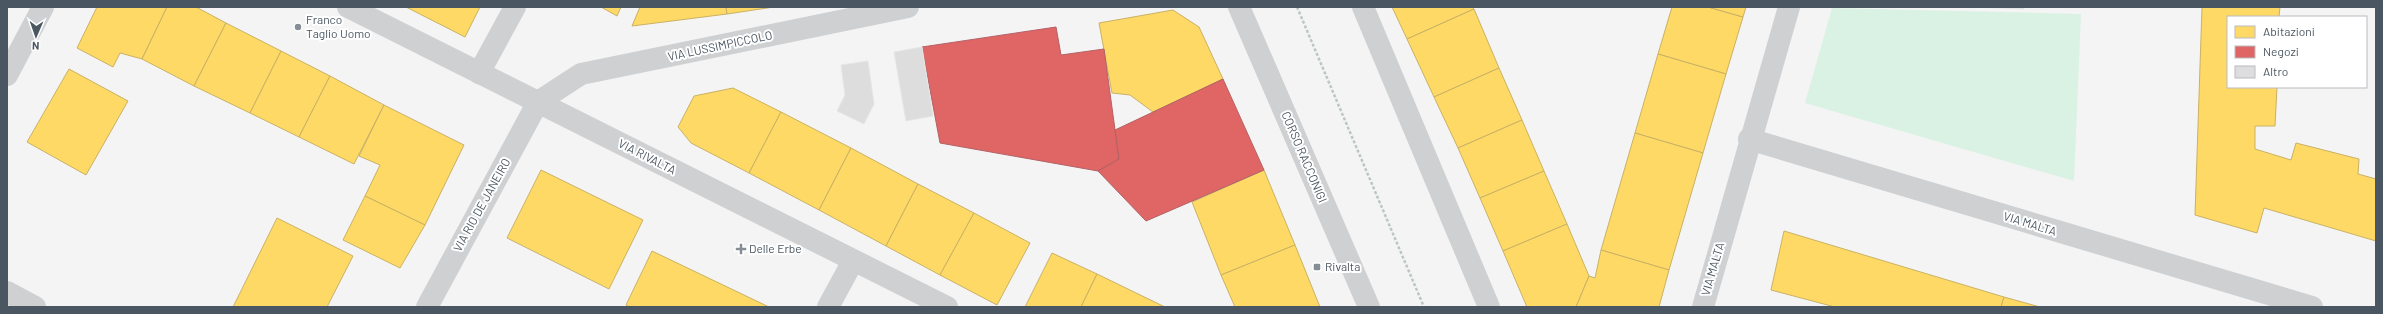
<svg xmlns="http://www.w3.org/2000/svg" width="2383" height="314" font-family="Barlow,sans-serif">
  <rect width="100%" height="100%" fill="#f4f4f4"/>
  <path fill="#d9f2e3" d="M 1832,8 L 2081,14 L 2074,181 L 1805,103 Z"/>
  <g fill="#ffd966" stroke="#c9b264">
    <path d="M 97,7 L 167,7 L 142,59 L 120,53 L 113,67 L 77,48 Z"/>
    <path d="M 167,7 L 196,7 L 226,23 L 194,86 L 142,59 Z"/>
    <path d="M 406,7 L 480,7 L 465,37 Z"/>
    <path d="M 601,7 L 621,7 L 617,16 Z"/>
    <path d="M 640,7 L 726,7 L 727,14 L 632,26 Z"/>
    <path d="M 726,7 L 774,7 L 727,14 Z"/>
    <path d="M 1392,7 L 1472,7 L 1474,9 L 1407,39 Z"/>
    <path d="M 1672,7 L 1708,7 L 1743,17 L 1726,74 L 1658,54 Z"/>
    <path d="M 1708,7 L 1746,7 L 1743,17 Z"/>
    <path d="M 2202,7 L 2280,7 L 2279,17 L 2228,17 L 2228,87 L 2277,87 L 2275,126 L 2255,126 L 2255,149 L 2291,160 L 2296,143 L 2359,159 L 2358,174 L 2376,179 L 2376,241 L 2264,208 L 2257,233 L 2195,215 Z"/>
    <path d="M 1474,9 L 1499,68 L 1434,97 L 1407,39 Z"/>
    <path d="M 1173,10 L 1199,27 L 1223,79 L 1153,112 L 1130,95 L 1112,93 L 1099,23 Z"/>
    <path d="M 226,23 L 281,51 L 250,113 L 194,86 Z"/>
    <path d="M 281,51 L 330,76 L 299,137 L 250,113 Z"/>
    <path d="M 1658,54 L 1726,74 L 1703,153 L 1635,133 Z"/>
    <path d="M 1499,68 L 1522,120 L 1458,148 L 1434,97 Z"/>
    <path d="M 69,69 L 128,101 L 86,175 L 27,142 Z"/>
    <path d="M 330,76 L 384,105 L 354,164 L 299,137 Z"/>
    <path d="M 733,88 L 781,112 L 749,173 L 691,143 L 678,127 L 694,96 Z"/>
    <path d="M 384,105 L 464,145 L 425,225 L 365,196 L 380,165 L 359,156 Z"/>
    <path d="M 781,112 L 851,148 L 819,210 L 749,173 Z"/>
    <path d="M 1522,120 L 1544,171 L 1480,198 L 1458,148 Z"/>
    <path d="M 1635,133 L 1703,153 L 1669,270 L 1601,250 Z"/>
    <path d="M 851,148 L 918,184 L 886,246 L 819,210 Z"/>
    <path d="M 541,170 L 643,220 L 609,289 L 507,238 Z"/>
    <path d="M 1264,170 L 1295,245 L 1221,275 L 1192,202 Z"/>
    <path d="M 1544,171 L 1567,224 L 1503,251 L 1480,198 Z"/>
    <path d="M 918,184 L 974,213 L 940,275 L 886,246 Z"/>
    <path d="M 365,196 L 425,225 L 400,268 L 343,240 Z"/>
    <path d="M 974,213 L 1030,243 L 997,305 L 940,275 Z"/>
    <path d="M 277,218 L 353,256 L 327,307 L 233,307 Z"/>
    <path d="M 1567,224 L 1589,276 L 1576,307 L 1527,307 L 1503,251 Z"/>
    <path d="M 1784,231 L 2004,297 L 2001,307 L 1835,307 L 1771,290 Z"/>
    <path d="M 1295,245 L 1320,307 L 1235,307 L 1221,275 Z"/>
    <path d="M 1601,250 L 1669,270 L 1659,307 L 1576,307 L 1589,276 L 1595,278 Z"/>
    <path d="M 652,251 L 769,307 L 630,307 L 626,305 Z"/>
    <path d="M 1052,253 L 1097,274 L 1081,307 L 1025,307 Z"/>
    <path d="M 1097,274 L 1165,307 L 1081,307 Z"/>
    <path d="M 2004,297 L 2040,307 L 2001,307 Z"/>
  </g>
  <g fill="#e06666" stroke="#b36164">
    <path d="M 1056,27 L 1061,55 L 1104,49 L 1119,159 L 1098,171 L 940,143 L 922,47 Z"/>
    <path d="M 1223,79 L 1264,170 L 1146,221 L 1098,171 L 1119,159 L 1115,130 Z"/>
  </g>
  <g fill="#ddddde" stroke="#e5e6e7">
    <path d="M 1973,7 L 2024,7 L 2024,9 Z"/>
    <path d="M 922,47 L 933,116 L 906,121 L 894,52 Z"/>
    <path d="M 868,61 L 874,104 L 864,124 L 837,111 L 845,95 L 841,65 Z"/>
  </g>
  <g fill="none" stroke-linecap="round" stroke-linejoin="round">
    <path stroke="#bcc7c4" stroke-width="2.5" stroke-dasharray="3 2" stroke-linecap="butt" d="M 1297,7 L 1424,307"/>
    <g stroke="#ced0d2" stroke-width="22">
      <path d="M 348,7 L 947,307"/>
      <path d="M 479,73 L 515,7"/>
      <path d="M 7,75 L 43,7"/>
      <path d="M 1749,139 L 2312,307"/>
      <path d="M 7,292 L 35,307"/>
      <path d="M 427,307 L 538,102 L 581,74 L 908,7"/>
      <path d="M 828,307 L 853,261"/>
      <path d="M 1703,307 L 1789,7"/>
    </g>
    <g stroke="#ced0d2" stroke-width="22">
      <path d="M 1239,7 L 1369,307"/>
      <path d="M 1363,7 L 1489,307"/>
    </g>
  </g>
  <g fill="#868d94" stroke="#fff" stroke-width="1.5">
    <circle cx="298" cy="27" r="4"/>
    <path d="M739 243h4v4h4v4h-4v4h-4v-4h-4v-4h4z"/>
    <rect x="1313" y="263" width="8" height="8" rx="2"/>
  </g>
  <g text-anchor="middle" stroke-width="4" stroke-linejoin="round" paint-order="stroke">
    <g font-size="12" fill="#4a5661" stroke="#fff" text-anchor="start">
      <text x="306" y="24">Franco<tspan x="306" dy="14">Taglio Uomo</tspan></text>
      <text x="749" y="253">Delle Erbe</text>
      <text x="1325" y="271">Rivalta</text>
    </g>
    <g font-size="12" fill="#4a5661" stroke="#fff">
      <text transform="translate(720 46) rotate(-12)" y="4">VIA LUSSIMPICCOLO</text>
      <text transform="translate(647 157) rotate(27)" y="4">VIA RIVALTA</text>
      <text transform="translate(1304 157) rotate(67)" y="4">CORSO RACCONIGI</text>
      <text transform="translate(482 205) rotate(-61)" y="4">VIA RIO DE JANEIRO</text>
      <text transform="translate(2030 224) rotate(17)" y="4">VIA MALTA</text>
      <text transform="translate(1713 269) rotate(-74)" y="4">VIA MALTA</text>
    </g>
  </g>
  <rect width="2383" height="314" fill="none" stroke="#4a5661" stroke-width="16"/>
  <rect x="2227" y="16" width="140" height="72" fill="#ffffff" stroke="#b7bbc0"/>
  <rect x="2235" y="26" width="20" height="12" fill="#ffd966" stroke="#b7bbc0"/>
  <text x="2263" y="36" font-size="12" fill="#4a5661">Abitazioni</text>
  <rect x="2235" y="46" width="20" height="12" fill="#e06666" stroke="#b7bbc0"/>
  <text x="2263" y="56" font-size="12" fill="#4a5661">Negozi</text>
  <rect x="2235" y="66" width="20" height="12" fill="#ddddde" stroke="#b7bbc0"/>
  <text x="2263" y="76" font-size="12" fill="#4a5661">Altro</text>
  <g transform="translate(36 36) rotate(182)" stroke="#ffffff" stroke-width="3" paint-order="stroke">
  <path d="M0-3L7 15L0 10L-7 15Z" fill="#4a5661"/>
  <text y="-6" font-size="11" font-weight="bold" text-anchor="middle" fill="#4a5661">N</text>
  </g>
</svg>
